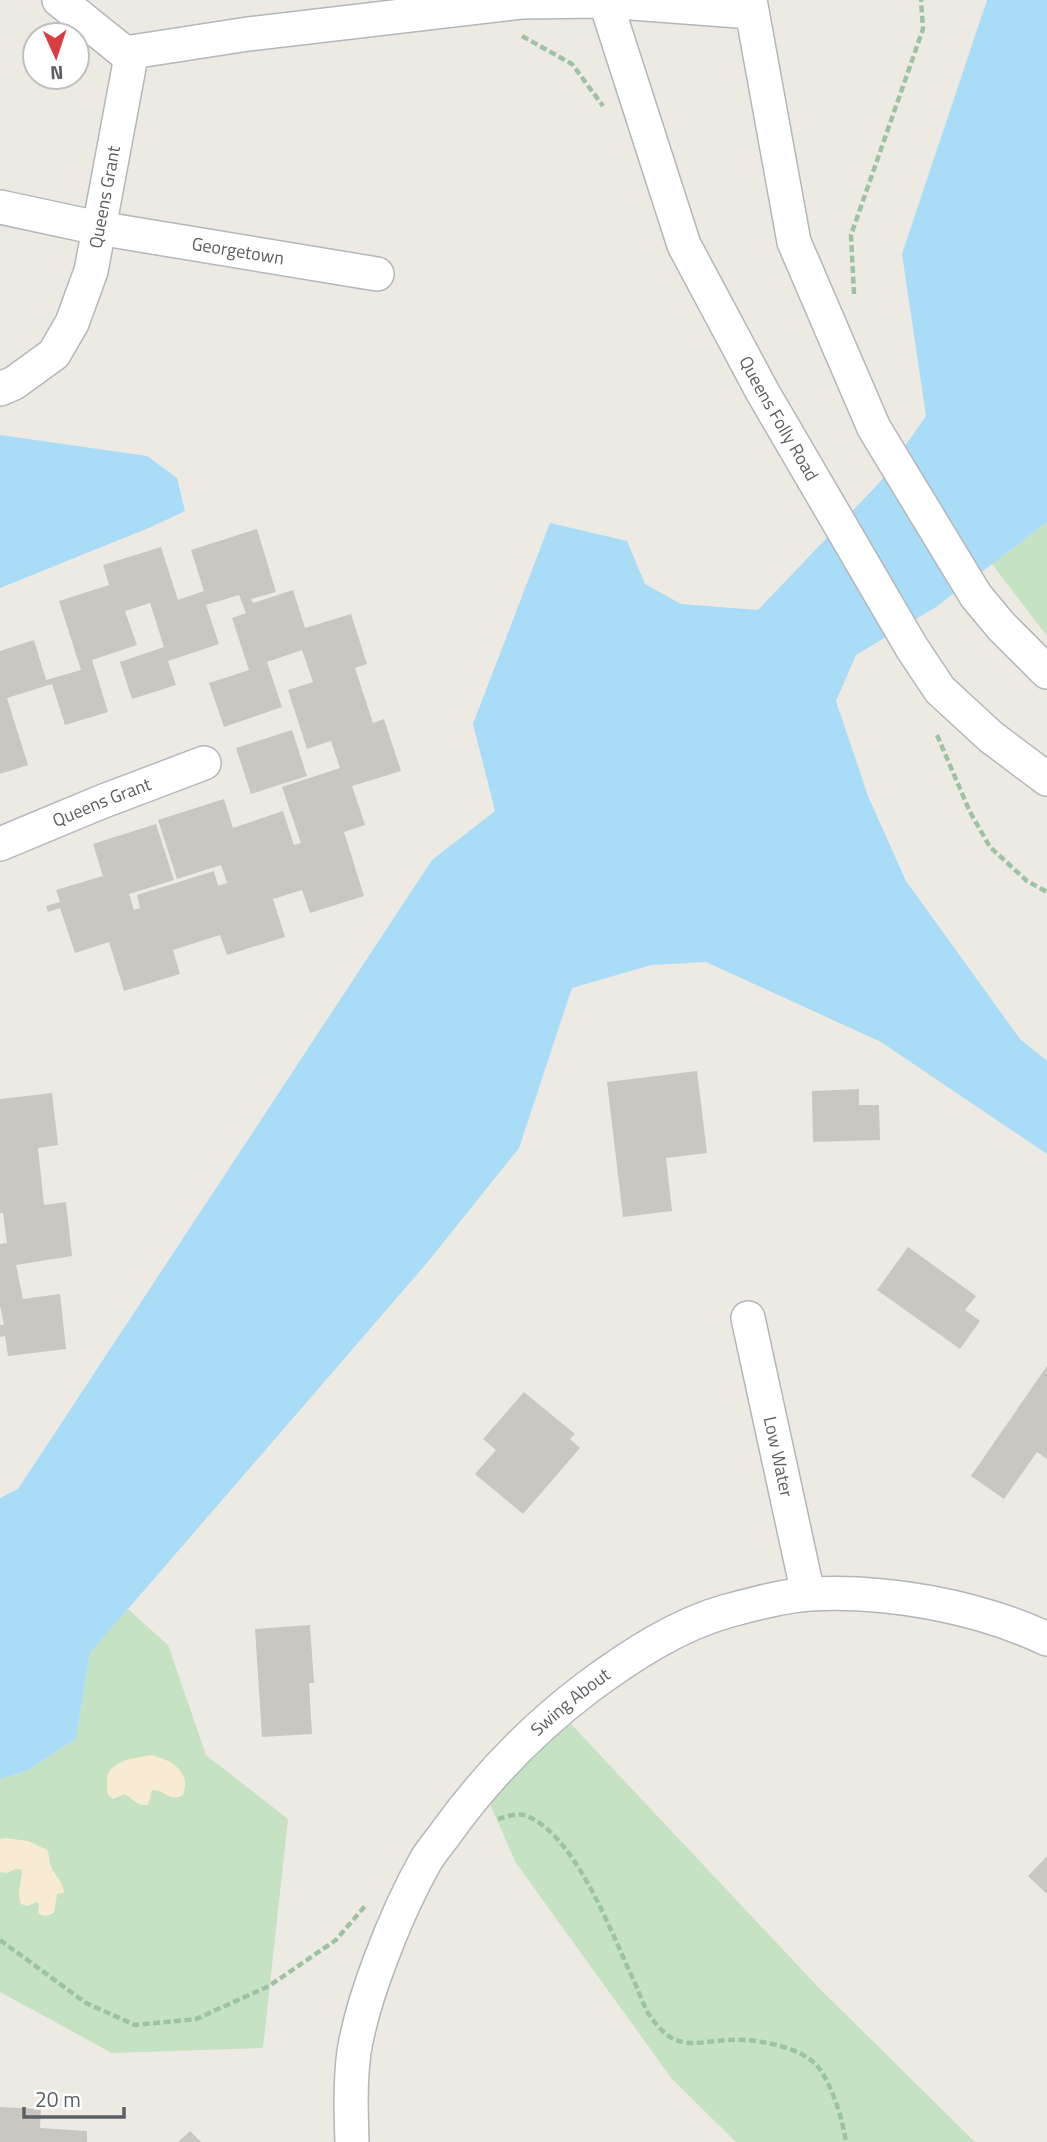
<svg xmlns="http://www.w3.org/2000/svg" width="1047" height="2142" font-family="'Titillium Web',sans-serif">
  <rect width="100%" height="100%" fill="#edeae3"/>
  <g fill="#c5e2c2">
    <path d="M 1047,522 L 1047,636 L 992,564 Z"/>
    <path d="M 128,1609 L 168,1645 L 206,1755 L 288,1819 L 263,2048 L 112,2053 L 0,1992 L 0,1779 L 26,1771 L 76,1739 L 90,1653 Z"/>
    <path d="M 569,1722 L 820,1989 L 975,2142 L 736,2142 L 672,2079 L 516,1863 L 489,1802 Z"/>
  </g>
  <g fill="#f7ebd4">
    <path d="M 150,1755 C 170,1759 192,1771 183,1795 C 169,1803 165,1789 152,1790 L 148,1805 C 137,1806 134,1800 125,1794 L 113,1799 L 108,1795 C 101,1761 123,1761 150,1755 Z"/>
    <path d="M 5,1838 L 28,1841 L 47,1850 C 50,1856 49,1861 51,1867 C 56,1877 63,1881 64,1893 L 57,1894 L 54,1913 C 48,1916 43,1917 38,1913 L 39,1905 L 37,1902 L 27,1906 L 21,1904 C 16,1892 22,1882 22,1870 L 16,1869 L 6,1873 L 0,1872 L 0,1839 Z"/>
  </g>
  <g fill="#a9dcf7">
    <path d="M 987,0 L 1047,0 L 1047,522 L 936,607 L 856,655 L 836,701 L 868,796 L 906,881 L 1020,1039 L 1047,1061 L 1047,1154 L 881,1042 L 706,962 L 651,965 L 572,988 L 519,1148 L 426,1264 L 90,1653 L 76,1739 L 26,1771 L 0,1779 L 0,1498 L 18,1489 L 432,860 L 495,811 L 473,724 L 550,523 L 627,541 L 645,584 L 681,604 L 758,610 L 880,482 L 926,416 L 902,254 Z"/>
    <path d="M 0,435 L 147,456 L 177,478 L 185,511 L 151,527 L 0,588 Z"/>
  </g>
  <g fill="#cac7c2">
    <path d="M 257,529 L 276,592 L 251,599 L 253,603 L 293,590 L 305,628 L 351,614 L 367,664 L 355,668 L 373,723 L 384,719 L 401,771 L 352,786 L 365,825 L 344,832 L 364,896 L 310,913 L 302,890 L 273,899 L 285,937 L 227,955 L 220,935 L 173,950 L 180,974 L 124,991 L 109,942 L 75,953 L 60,908 L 48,912 L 46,906 L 60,902 L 56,890 L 103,876 L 93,844 L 156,824 L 174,880 L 129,894 L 134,910 L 140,908 L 137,895 L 214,871 L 218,886 L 227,883 L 221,865 L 177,879 L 158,820 L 224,799 L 233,828 L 283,811 L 294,845 L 301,843 L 282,787 L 340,768 L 331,741 L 307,749 L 288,690 L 313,682 L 302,650 L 267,662 L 282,707 L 224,727 L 209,683 L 249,670 L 232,618 L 246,613 L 239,595 L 206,605 L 219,644 L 168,661 L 176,685 L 132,699 L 120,662 L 164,647 L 150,603 L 125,611 L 137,645 L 92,660 L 108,712 L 65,725 L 52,684 L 7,698 L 28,765 L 0,774 L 0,651 L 34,640 L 46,680 L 81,670 L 59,601 L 109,585 L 103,565 L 161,547 L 178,600 L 204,591 L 191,550 Z"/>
    <path d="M 292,730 L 307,776 L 251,794 L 236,748 Z"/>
    <path d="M 697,1071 L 707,1153 L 666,1158 L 672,1211 L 623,1217 L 607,1082 Z"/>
    <path d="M 859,1089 L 859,1105 L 879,1105 L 880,1140 L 813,1142 L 812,1091 Z"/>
    <path d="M 52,1093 L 58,1145 L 38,1148 L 44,1205 L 66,1202 L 72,1256 L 16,1265 L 23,1299 L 60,1294 L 66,1349 L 8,1356 L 5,1336 L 0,1337 L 0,1325 L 4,1325 L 0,1305 L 0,1244 L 7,1243 L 3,1213 L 0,1213 L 0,1099 Z"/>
    <path d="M 908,1247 L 976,1296 L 965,1310 L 980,1321 L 960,1349 L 877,1290 Z"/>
    <path d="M 1047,1366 L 1047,1459 L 1037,1452 L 1004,1499 L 971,1476 Z"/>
    <path d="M 524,1392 L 575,1434 L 570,1439 L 580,1448 L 523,1514 L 475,1474 L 496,1450 L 483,1439 Z"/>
    <path d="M 310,1625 L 314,1683 L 309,1683 L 312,1734 L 262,1737 L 255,1629 Z"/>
    <path d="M 1047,1856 L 1047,1894 L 1028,1876 Z"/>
    <path d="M 0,2107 L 41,2109 L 40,2128 L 87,2131 L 87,2142 L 0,2142 Z"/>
    <path d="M 190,2131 L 201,2142 L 178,2142 Z"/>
  </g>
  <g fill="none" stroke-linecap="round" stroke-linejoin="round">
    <defs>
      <g id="minor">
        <path id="s1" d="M 605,0 L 684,245 L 762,391 L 912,648 L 940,690 L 991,737 L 1047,779"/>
        <path d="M 750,0 L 794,242 L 874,428 L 976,596 L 1001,626 L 1047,672"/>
        <path d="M 125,53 L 248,34 L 521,2 L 605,1 L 752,12"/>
        <path id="s2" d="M 0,207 L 98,228 L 377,274"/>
        <path id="s3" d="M 0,389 L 14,383 L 54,354 L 72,323 L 91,271 L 130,62 L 125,53 L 59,0"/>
        <path id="s4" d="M 0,844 L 101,802 L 204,763"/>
        <path id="s5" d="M 748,1318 L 808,1594"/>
        <path id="s6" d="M 352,2142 C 351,2112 350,2082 354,2052 C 359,2021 369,1990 380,1961 C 393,1926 408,1892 426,1860 C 433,1849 441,1840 448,1830 C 488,1775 535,1727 588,1687 C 630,1656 677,1625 727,1611 C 754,1604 782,1596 810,1594 C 887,1590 977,1606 1047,1639"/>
      </g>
    </defs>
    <use href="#minor" stroke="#b4b6b9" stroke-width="36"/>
    <g stroke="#9cc3a4" stroke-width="4.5" stroke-dasharray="7 3.5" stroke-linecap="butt">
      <path d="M 522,36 L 572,64 L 603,106"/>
      <path d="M 854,294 L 851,235 L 923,29 L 921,0"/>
      <path d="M 937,735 L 970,812 L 990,847 L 1027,881 L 1047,892"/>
      <path d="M 498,1819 C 506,1817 517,1813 524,1815 C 575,1832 612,1935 634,1981 C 640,1994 644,2009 653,2020 C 677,2052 694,2042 729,2040 C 754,2038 803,2047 818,2067 C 832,2084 843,2121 846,2142"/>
      <path d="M 0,1940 L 86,2003 L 135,2025 L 196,2019 L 269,1986 L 336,1940 L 365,1906"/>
    </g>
    <use href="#minor" stroke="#fff" stroke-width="33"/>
  </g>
  <g text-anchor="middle" stroke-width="6" stroke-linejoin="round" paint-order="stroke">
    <g font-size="18" fill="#5b5f63" stroke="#fff">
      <text dy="6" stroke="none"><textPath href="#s3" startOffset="231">Queens Grant</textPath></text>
      <text dy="6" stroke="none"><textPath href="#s2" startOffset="242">Georgetown</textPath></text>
      <text dy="6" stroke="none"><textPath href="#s1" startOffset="455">Queens Folly Road</textPath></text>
      <text dy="6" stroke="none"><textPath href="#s4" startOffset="110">Queens Grant</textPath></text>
      <text dy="6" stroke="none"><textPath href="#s5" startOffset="142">Low Water</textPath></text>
      <text dy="6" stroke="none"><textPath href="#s6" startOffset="511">Swing About</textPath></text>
    </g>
  </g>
  <g transform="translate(56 56) rotate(177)"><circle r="33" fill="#ffffff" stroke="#bdbfc1" stroke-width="2"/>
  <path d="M0-5L12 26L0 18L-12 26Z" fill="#d93d40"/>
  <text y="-10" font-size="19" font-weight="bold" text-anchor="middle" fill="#5b5f63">N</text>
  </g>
  <path d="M24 2107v10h100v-10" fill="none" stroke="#5b5f63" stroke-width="3.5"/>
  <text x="35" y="2107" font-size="21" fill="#5b5f63" stroke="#ffffff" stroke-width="5" paint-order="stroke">20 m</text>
</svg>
